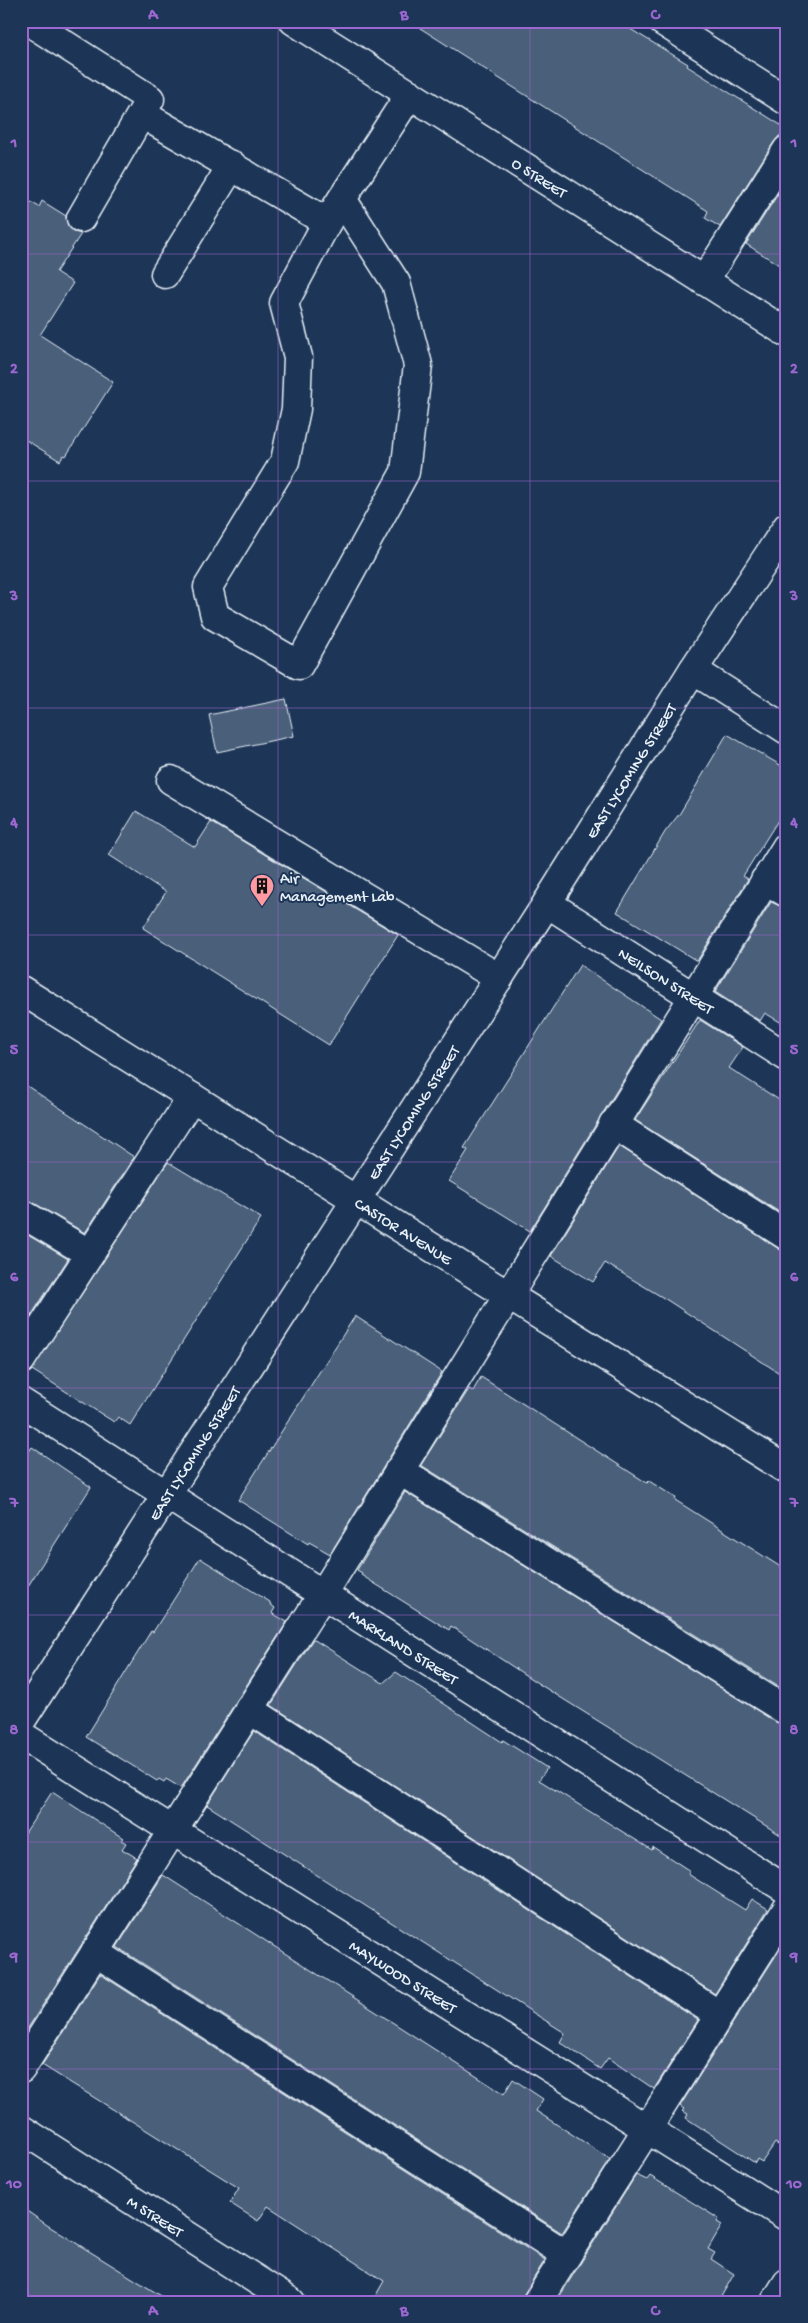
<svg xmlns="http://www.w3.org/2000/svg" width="808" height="2323" font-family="'Gochi Hand',sans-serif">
  <rect width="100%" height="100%" fill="#1d3557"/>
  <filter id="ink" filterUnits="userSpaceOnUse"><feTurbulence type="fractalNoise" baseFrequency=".02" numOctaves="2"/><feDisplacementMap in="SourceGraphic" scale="10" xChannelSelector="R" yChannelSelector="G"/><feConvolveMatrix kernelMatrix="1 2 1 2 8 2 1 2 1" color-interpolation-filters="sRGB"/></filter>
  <g filter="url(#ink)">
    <g fill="#495e7a" stroke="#e8f1f8">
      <path d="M 409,21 L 617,21 L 688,64 L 687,66 L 787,129 L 787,135 L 779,136 L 774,142 L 720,227 L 705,218 L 708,211 Z"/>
      <path d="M 787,180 L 787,270 L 746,244 Z"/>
      <path d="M 21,196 L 39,207 L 42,201 L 66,216 L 68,226 L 74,232 L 81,234 L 56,272 L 73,283 L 40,335 L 113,382 L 66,456 L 64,455 L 60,461 L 21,437 Z"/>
      <path d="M 286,699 L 294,736 L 217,752 L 209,715 Z"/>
      <path d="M 727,734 L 787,769 L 787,806 L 743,876 L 748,879 L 697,961 L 617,912 L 665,832 L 680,813 Z"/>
      <path d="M 136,811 L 195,847 L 211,822 L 398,935 L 329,1045 L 143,928 L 166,892 L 109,855 Z"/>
      <path d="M 771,902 L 787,909 L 787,1026 L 765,1013 L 760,1021 L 715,992 Z"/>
      <path d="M 580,965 L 661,1019 L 530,1231 L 449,1181 L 468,1150 L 464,1148 Z"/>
      <path d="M 700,1020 L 743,1047 L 729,1068 L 787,1105 L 787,1217 L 635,1120 Z"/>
      <path d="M 21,1082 L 134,1157 L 85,1233 L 29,1200 L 21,1197 Z"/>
      <path d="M 619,1146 L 779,1249 L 787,1252 L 787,1378 L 667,1300 L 605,1263 L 593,1282 L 551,1256 Z"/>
      <path d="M 168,1162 L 261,1218 L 130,1425 L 118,1417 L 114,1422 L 32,1370 Z"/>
      <path d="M 21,1231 L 68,1259 L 21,1331 Z"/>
      <path d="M 355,1316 L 442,1372 L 330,1554 L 309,1542 L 308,1544 L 238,1500 Z"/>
      <path d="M 481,1377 L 647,1483 L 649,1481 L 676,1498 L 675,1500 L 787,1571 L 787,1692 L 421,1465 L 469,1389 L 473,1391 Z"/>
      <path d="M 32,1447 L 91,1487 L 21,1597 L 21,1463 Z"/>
      <path d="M 405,1492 L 779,1724 L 787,1727 L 787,1839 L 539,1684 L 469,1638 L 451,1626 L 449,1630 L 361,1575 L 362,1573 L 357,1570 Z"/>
      <path d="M 200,1558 L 270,1602 L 270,1604 L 275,1608 L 272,1613 L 287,1622 L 181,1788 L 166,1779 L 164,1782 L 159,1779 L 157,1781 L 86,1737 L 151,1631 L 153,1632 Z"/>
      <path d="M 313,1639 L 383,1683 L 396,1672 L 502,1742 L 503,1740 L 547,1768 L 539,1780 L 652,1850 L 653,1847 L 690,1871 L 688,1874 L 745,1910 L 752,1899 L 768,1909 L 715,1994 L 271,1705 Z"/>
      <path d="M 254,1731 L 698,2020 L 654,2089 L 608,2058 L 600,2069 L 560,2042 L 565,2033 L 207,1805 Z"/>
      <path d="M 52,1792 L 123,1838 L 121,1840 L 126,1843 L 122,1849 L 137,1858 L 21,2039 L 21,1839 Z"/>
      <path d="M 163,1875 L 504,2094 L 513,2079 L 543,2099 L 536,2111 L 610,2159 L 562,2233 L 117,1947 Z"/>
      <path d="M 787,1938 L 787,2150 L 775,2143 L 762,2162 L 757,2159 L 755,2163 L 686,2118 L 688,2114 L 682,2111 L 684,2109 L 680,2106 Z"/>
      <path d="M 100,1974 L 545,2260 L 524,2294 L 521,2302 L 372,2302 L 384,2281 L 268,2206 L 258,2221 L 230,2203 L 239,2188 L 42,2065 Z"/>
      <path d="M 636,2175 L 647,2180 L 650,2176 L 719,2219 L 717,2222 L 722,2225 L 708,2249 L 715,2253 L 711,2259 L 734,2274 L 718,2302 L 556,2302 Z"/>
      <path d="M 21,2207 L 47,2225 L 171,2302 L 21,2302 Z"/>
    </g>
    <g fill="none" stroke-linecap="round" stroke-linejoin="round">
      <defs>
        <g id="minor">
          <path d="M 28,21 L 150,99 L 81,218"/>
          <path id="s1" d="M 294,21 L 787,333"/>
          <path d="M 662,21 L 787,101"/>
          <path d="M 142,114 L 327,222 L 410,94"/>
          <path d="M 327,222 L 284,303 L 298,357 L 296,409 L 285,461 L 208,587 L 215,616 L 299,665 L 405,472 L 418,365 L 396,283 L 342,199"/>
          <path d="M 165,274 L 232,165"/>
          <path d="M 704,281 L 787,150"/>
          <path d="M 693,670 L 787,730"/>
          <path d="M 171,780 L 499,978"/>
          <path d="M 765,880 L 787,893"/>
          <path id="s2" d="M 547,903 L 787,1057"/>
          <path d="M 613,1124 L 787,1236"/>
          <path d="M 21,1213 L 90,1254"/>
          <path d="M 21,1360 L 192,1097"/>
          <path id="s3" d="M 21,1402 L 787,1890"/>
          <path d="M 399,1470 L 787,1711"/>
          <path d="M 249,1709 L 719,2015"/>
          <path id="s4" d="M 21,1721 L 547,903 L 693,670 L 787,527"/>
          <path id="s5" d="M 21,1735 L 787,2217"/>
          <path d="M 95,1952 L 567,2255"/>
          <path d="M 21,2069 L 323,1594 L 787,846"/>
          <path id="s6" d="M 21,2129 L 291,2302"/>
          <path d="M 537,2302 L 787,1909"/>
          <path d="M 775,2302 L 787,2283"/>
        </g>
        <g id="major">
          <path id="s7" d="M 21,990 L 787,1470"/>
        </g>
      </defs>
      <use href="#minor" stroke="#e8f1f8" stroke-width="31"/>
      <use href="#major" stroke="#e8f1f8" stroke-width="31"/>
      <use href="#minor" stroke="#1d3557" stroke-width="28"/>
      <use href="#major" stroke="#1d3557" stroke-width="28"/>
    </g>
  </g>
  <path fill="none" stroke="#9c67d0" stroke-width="1" stroke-opacity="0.55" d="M 278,21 L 278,2302M 530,21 L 530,2302M 21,254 L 787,254M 21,481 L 787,481M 21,708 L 787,708M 21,935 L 787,935M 21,1162 L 787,1162M 21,1388 L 787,1388M 21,1615 L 787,1615M 21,1842 L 787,1842M 21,2069 L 787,2069"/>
  <defs>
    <symbol id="building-pin" viewBox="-11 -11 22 30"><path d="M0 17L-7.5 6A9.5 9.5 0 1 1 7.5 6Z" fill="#ff9aa2" stroke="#1d3557"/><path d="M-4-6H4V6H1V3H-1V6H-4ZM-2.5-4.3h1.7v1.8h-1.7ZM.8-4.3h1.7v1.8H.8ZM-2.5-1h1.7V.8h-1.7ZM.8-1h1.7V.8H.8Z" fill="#111"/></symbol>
  </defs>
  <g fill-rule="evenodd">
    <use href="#building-pin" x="248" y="872" width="28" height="38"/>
  </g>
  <g text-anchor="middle" stroke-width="4" stroke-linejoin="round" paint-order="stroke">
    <g font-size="16" fill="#e8f1f8" stroke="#1d3557">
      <text dy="6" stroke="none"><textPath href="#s1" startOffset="291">O STREET</textPath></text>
      <text dy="6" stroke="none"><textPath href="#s4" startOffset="1129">EAST LYCOMING STREET</textPath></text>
      <text dy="6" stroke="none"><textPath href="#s2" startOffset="142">NEILSON STREET</textPath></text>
      <text dy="6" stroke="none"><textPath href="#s4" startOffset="724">EAST LYCOMING STREET</textPath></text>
      <text dy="6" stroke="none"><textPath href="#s7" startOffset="452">CASTOR AVENUE</textPath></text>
      <text dy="6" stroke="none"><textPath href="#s4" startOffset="319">EAST LYCOMING STREET</textPath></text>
      <text dy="6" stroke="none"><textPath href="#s3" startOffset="454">MARKLAND STREET</textPath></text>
      <text dy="6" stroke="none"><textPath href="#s5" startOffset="452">MAYWOOD STREET</textPath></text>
      <text dy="6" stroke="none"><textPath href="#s6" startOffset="160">M STREET</textPath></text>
    </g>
    <g font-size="16" fill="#e8f1f8" stroke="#1d3557" text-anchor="start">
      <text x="280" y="883">Air<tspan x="280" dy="18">Management Lab</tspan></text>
    </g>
  </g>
  <rect width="808" height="2323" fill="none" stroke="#1d3557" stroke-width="55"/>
  <rect x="28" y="28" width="752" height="2268" fill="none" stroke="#9c67d0" stroke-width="2"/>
  <g font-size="16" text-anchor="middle" font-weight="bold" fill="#9c67d0">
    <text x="153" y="19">A</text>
    <text x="404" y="19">B</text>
    <text x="655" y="19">C</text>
    <text x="14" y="147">1</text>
    <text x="794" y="147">1</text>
    <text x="14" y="373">2</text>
    <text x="794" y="373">2</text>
    <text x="14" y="600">3</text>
    <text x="794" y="600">3</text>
    <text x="14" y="827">4</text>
    <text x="794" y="827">4</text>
    <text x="14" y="1054">5</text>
    <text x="794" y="1054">5</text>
    <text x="14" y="1281">6</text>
    <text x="794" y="1281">6</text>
    <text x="14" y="1507">7</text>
    <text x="794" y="1507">7</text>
    <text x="14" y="1734">8</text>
    <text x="794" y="1734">8</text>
    <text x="14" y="1961">9</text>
    <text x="794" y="1961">9</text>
    <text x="14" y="2188">10</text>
    <text x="794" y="2188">10</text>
    <text x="153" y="2315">A</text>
    <text x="404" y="2315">B</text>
    <text x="655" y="2315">C</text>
  </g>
</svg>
